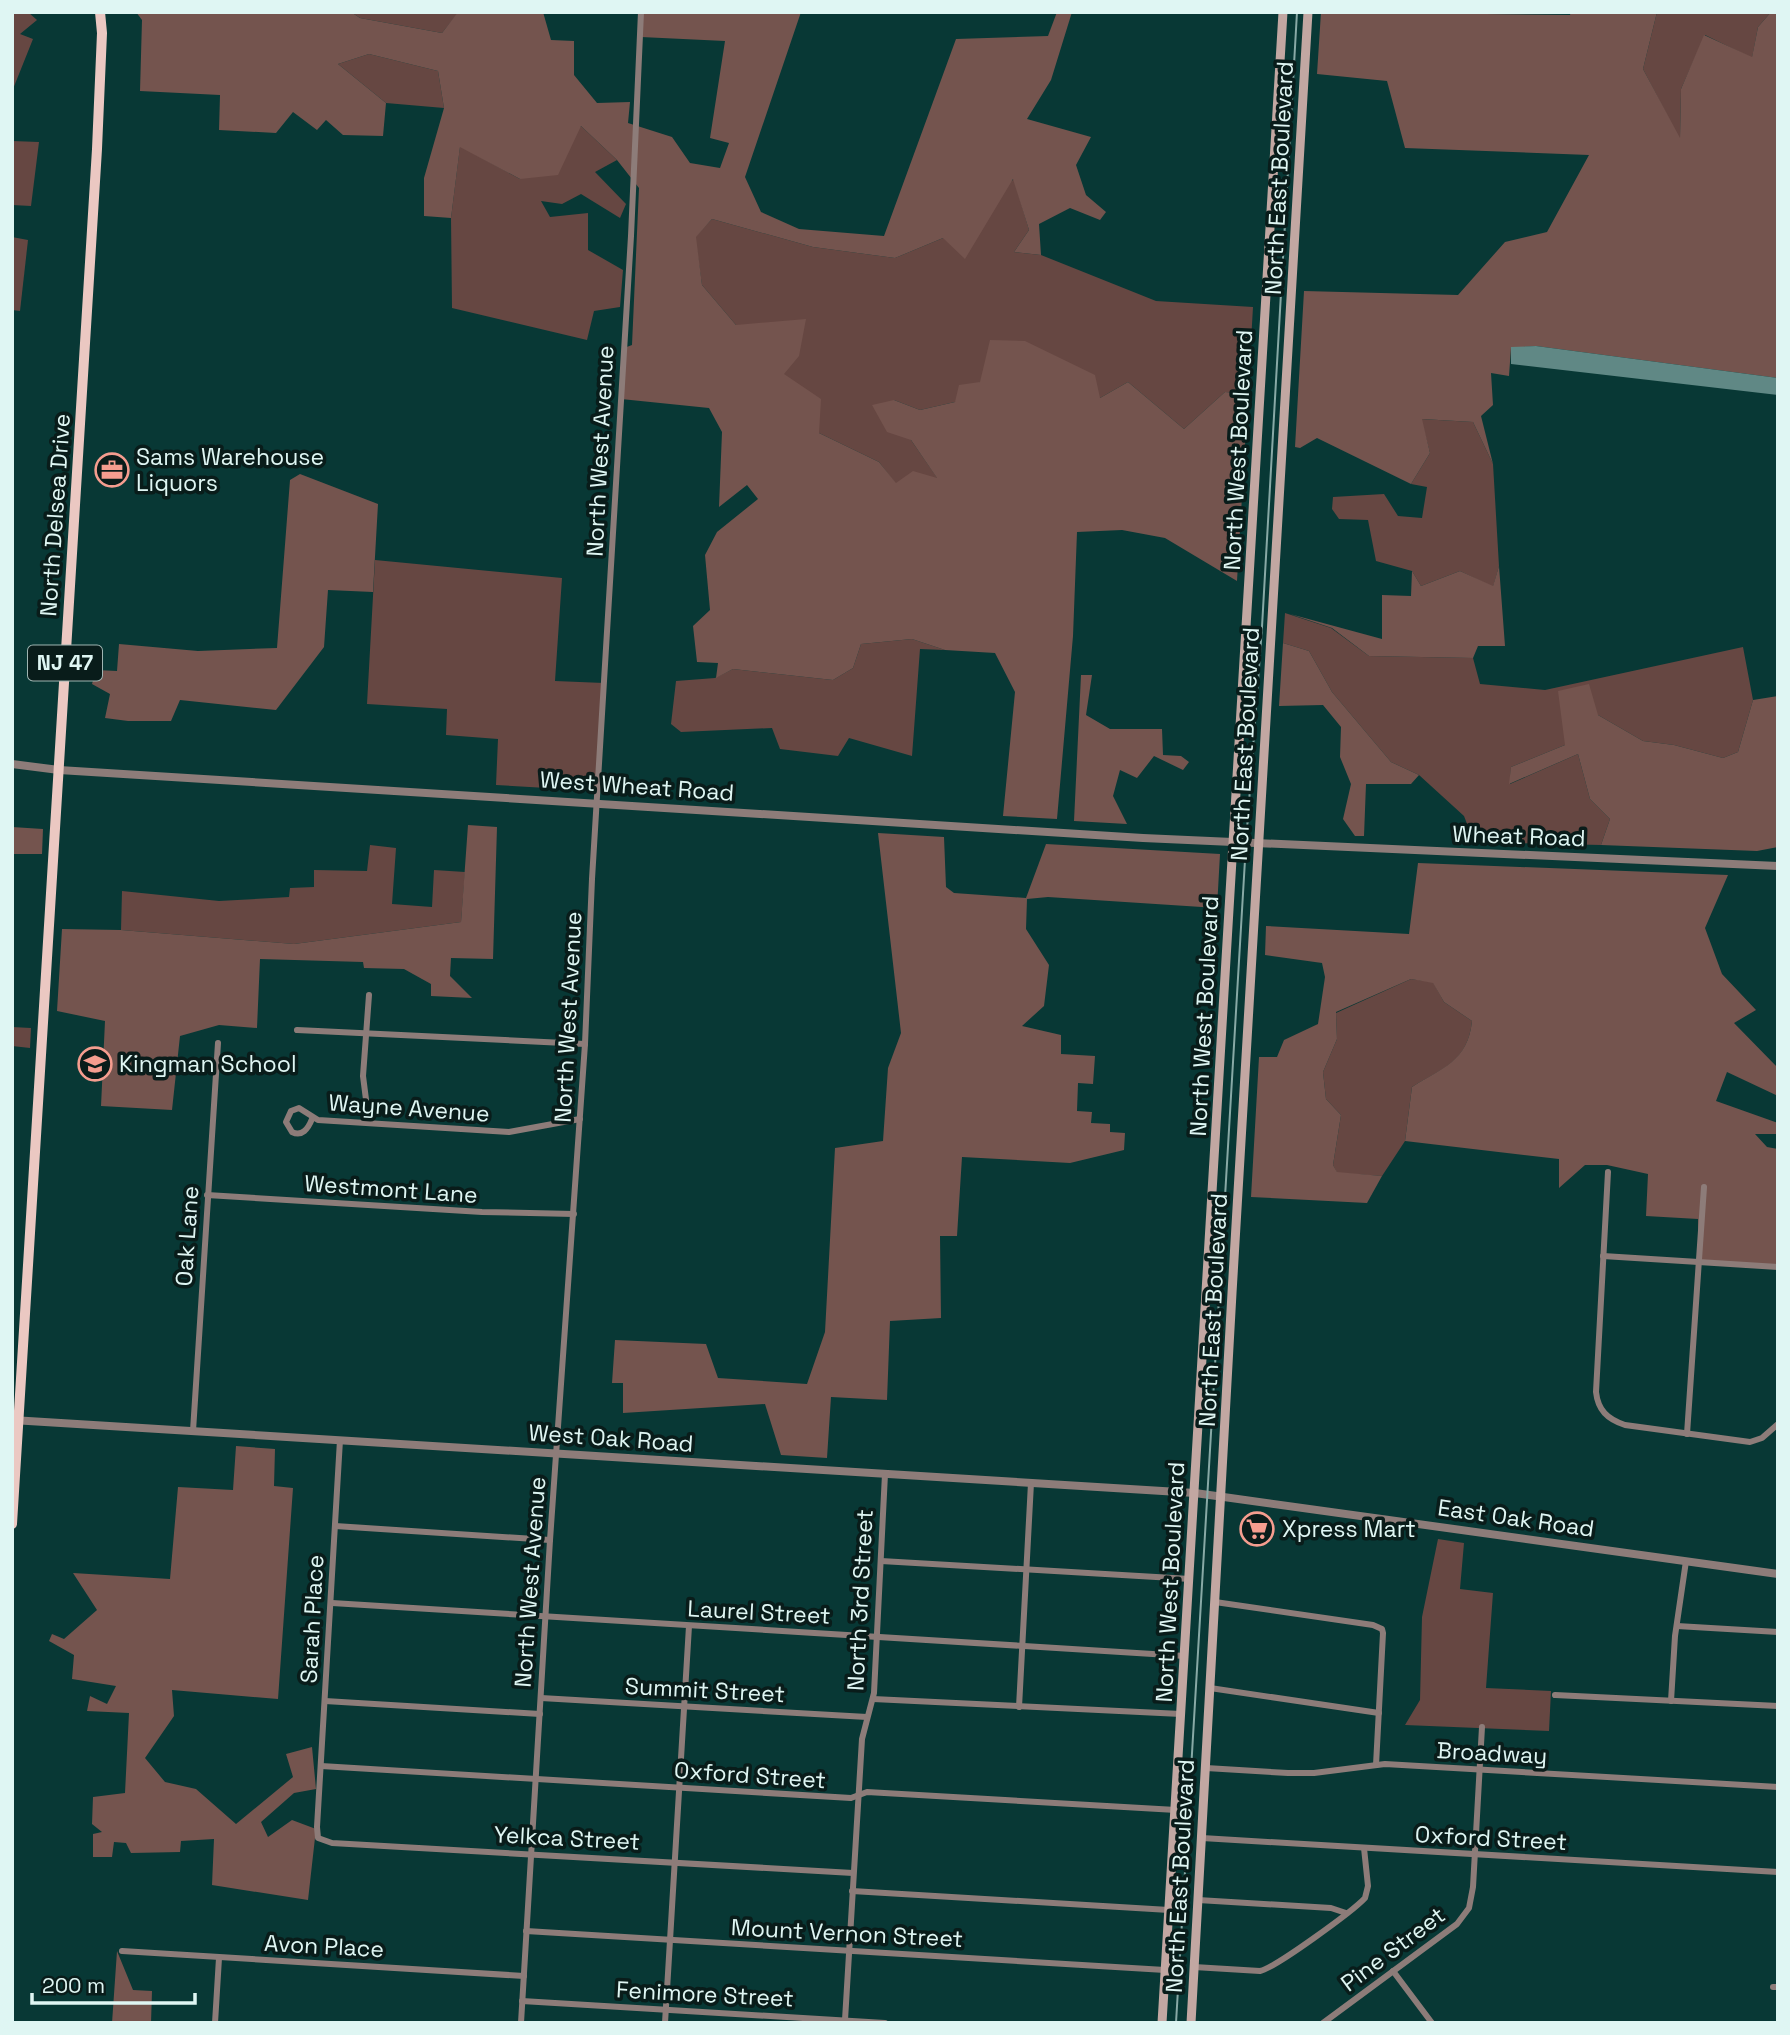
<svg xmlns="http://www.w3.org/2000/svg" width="1790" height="2035" font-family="'Space Grotesk',sans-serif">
  <rect width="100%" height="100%" fill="#083835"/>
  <g fill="#664742">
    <path d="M 12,12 L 28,12 L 37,20 L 20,34 L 33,39 L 13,89 Z"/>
    <path d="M 351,12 L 458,12 L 458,13 L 442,33 L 360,18 Z"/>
    <path d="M 1657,12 L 1771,12 L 1758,27 L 1752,58 L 1705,35 L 1681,89 L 1680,140 L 1643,69 Z"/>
    <path d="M 369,54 L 438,71 L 444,108 L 386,103 L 338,64 Z"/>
    <path d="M 581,126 L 617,160 L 595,172 L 626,204 L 620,218 L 581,194 L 562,204 L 541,201 L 550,217 L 588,213 L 588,250 L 623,270 L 620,307 L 594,311 L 587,340 L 452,308 L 451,218 L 460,146 L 520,179 Z"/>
    <path d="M 12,141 L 39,142 L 31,206 L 12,205 Z"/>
    <path d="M 1014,179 L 1029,230 L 1014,252 L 1041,255 L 1156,301 L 1253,307 L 1248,394 L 1225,392 L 1184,429 L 1128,382 L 1100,398 L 980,382 L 955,402 L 920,410 L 894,400 L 911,440 L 938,479 L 896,484 L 879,462 L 819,433 L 783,374 L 736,325 L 702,285 L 695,237 L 712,219 L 813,247 L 895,258 L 943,238 Z"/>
    <path d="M 12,237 L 28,240 L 20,311 L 12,310 Z"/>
    <path d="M 1421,419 L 1473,422 L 1493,464 L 1499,566 L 1493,587 L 1460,571 L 1421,586 L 1412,571 L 1376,561 L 1368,520 L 1339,519 L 1332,509 L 1333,497 L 1384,494 L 1398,516 L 1422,518 L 1427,487 L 1411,484 L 1430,453 Z"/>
    <path d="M 375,560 L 562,578 L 555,681 L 604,683 L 598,791 L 496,785 L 498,739 L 446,735 L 447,709 L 367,704 Z"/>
    <path d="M 1285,613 L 1331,628 L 1369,656 L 1473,658 L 1480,684 L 1545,690 L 1743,647 L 1753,700 L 1738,752 L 1723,758 L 1674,745 L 1643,741 L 1598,715 L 1565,745 L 1511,767 L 1510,784 L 1578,754 L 1590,799 L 1610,819 L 1601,845 L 1474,842 L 1464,816 L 1419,775 L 1391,762 L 1332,692 L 1309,651 L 1283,643 Z"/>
    <path d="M 912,639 L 945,650 L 920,649 L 912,756 L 849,738 L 838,756 L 780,749 L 772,728 L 681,732 L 671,724 L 676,681 L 715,678 L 733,669 L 833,680 L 853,668 L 861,644 Z"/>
    <path d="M 370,845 L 396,848 L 392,904 L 432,907 L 434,870 L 465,872 L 461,922 L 294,944 L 121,930 L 122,891 L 219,901 L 289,897 L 290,888 L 314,887 L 314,870 L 367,871 Z"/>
    <path d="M 1411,979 L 1433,982 L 1444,1002 L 1472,1021 C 1468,1061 1443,1068 1412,1087 L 1405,1141 L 1382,1176 L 1337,1173 L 1333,1165 L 1341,1115 L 1326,1099 L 1323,1072 L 1337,1039 L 1336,1013 Z"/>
    <path d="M 12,1027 L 31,1028 L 30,1048 L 12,1046 Z"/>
    <path d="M 1438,1539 L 1464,1543 L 1460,1589 L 1493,1593 L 1486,1688 L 1551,1691 L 1549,1731 L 1405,1725 L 1420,1700 L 1422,1617 Z"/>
  </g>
  <g fill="#74544e">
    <path d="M 136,12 L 351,12 L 360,18 L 442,33 L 458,12 L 543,12 L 551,40 L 574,41 L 574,75 L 597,103 L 630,102 L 628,123 L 672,137 L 690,163 L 720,168 L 729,143 L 710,138 L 725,41 L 641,37 L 642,12 L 801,12 L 745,177 L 761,212 L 799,229 L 884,236 L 956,39 L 1048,36 L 1057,12 L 1072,12 L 1051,80 L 1027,119 L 1091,137 L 1076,165 L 1086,195 L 1106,212 L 1100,220 L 1070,208 L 1039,224 L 1041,255 L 1014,252 L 1029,230 L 1013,179 L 965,259 L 943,238 L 895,258 L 813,247 L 712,219 L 696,237 L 702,285 L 736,325 L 806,319 L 799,356 L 784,374 L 821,399 L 819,433 L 879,462 L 896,483 L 913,471 L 937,478 L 911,440 L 887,432 L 872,405 L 894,400 L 920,410 L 955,402 L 959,385 L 980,382 L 990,340 L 1025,341 L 1095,375 L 1100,398 L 1128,382 L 1184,429 L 1225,392 L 1248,394 L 1237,581 L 1165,538 L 1122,530 L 1077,532 L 1073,636 L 1057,819 L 1003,816 L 1015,692 L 995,653 L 945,650 L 912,639 L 861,644 L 853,668 L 833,680 L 733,669 L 716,678 L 718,663 L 697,662 L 693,626 L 710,610 L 705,555 L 717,532 L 758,499 L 747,485 L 719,507 L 722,432 L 709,408 L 621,399 L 624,348 L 632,345 L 639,188 L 617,160 L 581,126 L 558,175 L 520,179 L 460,147 L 451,218 L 424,216 L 424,178 L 444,108 L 438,71 L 369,54 L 338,64 L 386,103 L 383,136 L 343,135 L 326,120 L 317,130 L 293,112 L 276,133 L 219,130 L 220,95 L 140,91 L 142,20 Z"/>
    <path d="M 1321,12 L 1570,15 L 1571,12 L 1657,12 L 1643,69 L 1680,138 L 1681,89 L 1704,35 L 1752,57 L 1758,27 L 1771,12 L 1778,12 L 1778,378 L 1536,346 L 1511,348 L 1509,376 L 1491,373 L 1493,405 L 1481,416 L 1493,464 L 1473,422 L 1422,419 L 1430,453 L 1411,484 L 1317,438 L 1300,448 L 1295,447 L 1304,291 L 1458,295 L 1505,242 L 1547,232 L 1589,155 L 1405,148 L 1387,81 L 1317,74 Z"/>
    <path d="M 300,474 L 378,504 L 373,592 L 328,590 L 324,647 L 276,710 L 180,700 L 171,721 L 128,721 L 105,718 L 110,694 L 92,684 L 96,670 L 117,671 L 119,644 L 198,651 L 277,648 L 290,480 Z"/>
    <path d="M 1499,566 L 1505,646 L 1478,646 L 1473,658 L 1369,656 L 1332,628 L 1290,614 L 1382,639 L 1382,595 L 1411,596 L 1412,571 L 1421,586 L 1460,571 L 1493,586 Z"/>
    <path d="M 1283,643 L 1309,651 L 1332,692 L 1391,762 L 1419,775 L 1411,784 L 1366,784 L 1364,836 L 1355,836 L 1343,819 L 1351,784 L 1340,757 L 1341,727 L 1323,705 L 1279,706 Z"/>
    <path d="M 1081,675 L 1092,675 L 1086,715 L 1110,729 L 1162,729 L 1163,755 L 1181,756 L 1189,762 L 1183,770 L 1154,756 L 1137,778 L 1120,770 L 1113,796 L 1127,824 L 1074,821 Z"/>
    <path d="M 1589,684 L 1598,715 L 1643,741 L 1674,745 L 1723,758 L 1738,752 L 1753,700 L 1778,696 L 1778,847 L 1757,851 L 1601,845 L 1610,819 L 1590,799 L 1578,754 L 1509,784 L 1511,767 L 1565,745 L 1558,691 Z"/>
    <path d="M 468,825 L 497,827 L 493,959 L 451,958 L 450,976 L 472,998 L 431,996 L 431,984 L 404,969 L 364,968 L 363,962 L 260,959 L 257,1028 L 219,1025 L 180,1036 L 172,1110 L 101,1106 L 105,1021 L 57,1011 L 62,929 L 121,930 L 294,944 L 461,922 Z"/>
    <path d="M 12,827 L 43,829 L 42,854 L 12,854 Z"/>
    <path d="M 878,833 L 944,837 L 946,887 L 954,893 L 1026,898 L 1046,844 L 1220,854 L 1217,908 L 1048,897 L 1027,899 L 1026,929 L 1049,965 L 1044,1006 L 1022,1026 L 1061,1035 L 1061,1054 L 1095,1056 L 1093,1084 L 1078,1083 L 1077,1111 L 1092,1112 L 1091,1123 L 1110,1124 L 1110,1132 L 1125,1133 L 1124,1150 L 1070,1163 L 962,1157 L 957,1236 L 940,1236 L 941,1318 L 890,1321 L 887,1400 L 831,1397 L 827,1458 L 781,1455 L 765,1404 L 623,1413 L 623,1383 L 612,1383 L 615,1340 L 706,1344 L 718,1378 L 807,1384 L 825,1332 L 835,1148 L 883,1141 L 888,1068 L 901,1033 Z"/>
    <path d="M 1418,863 L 1728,875 L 1705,928 L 1722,974 L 1756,1010 L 1734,1023 L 1778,1068 L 1778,1096 L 1727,1072 L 1716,1101 L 1778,1123 L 1778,1134 L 1755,1134 L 1767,1147 L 1778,1149 L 1778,1266 L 1698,1262 L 1698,1219 L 1646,1216 L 1648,1174 L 1607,1165 L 1585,1165 L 1559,1188 L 1559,1159 L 1405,1141 L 1412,1087 C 1442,1068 1468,1061 1472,1021 L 1444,1002 L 1433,983 L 1411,979 L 1336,1012 L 1337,1039 L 1323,1072 L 1326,1099 L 1341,1115 L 1333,1165 L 1337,1172 L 1382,1176 L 1367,1203 L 1251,1197 L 1259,1057 L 1277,1057 L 1284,1040 L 1318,1024 L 1325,977 L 1322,963 L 1265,955 L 1266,926 L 1409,934 Z"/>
    <path d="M 236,1446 L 275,1449 L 274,1486 L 293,1488 L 278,1699 L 172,1690 L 174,1716 L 145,1758 L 165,1782 L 196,1789 L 236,1824 L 293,1777 L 286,1754 L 312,1747 L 316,1789 L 294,1793 L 261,1822 L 268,1837 L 292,1820 L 316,1829 L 308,1900 L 212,1885 L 214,1839 L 181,1841 L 180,1852 L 131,1853 L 126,1843 L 114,1842 L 112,1857 L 93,1857 L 93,1834 L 102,1832 L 92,1824 L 93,1797 L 125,1793 L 129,1713 L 87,1711 L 90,1696 L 107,1704 L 116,1686 L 72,1679 L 74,1655 L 49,1641 L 52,1634 L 64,1639 L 97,1610 L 73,1573 L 170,1579 L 178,1487 L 233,1490 Z"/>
    <path d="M 117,1951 L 133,1990 L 152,1991 L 151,2023 L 112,2023 Z"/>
  </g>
  <path fill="#608885" d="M 1536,346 L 1778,378 L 1778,395 L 1511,364 L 1511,347 Z"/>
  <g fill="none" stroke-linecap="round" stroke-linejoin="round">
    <g stroke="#8d7c79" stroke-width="6">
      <path d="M 369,995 L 363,1076 L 369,1123"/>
      <path d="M 297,1030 L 585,1044"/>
      <path d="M 312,1119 C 308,1129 302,1137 292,1132 L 286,1122 L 291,1111 L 299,1108 L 318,1120 L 509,1132 L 580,1119"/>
      <path d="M 1608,1172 L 1596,1392 C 1598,1410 1607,1419 1625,1425 L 1750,1442 L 1762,1438 L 1778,1424"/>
      <path d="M 207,1195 L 482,1212 L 574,1214"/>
      <path d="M 1603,1256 L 1778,1267"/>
      <path d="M 193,1431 L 218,1043"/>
      <path d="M 1687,1434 L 1704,1187"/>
      <path d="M 340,1440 L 317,1827 L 318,1838 L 332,1843 L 853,1873"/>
      <path d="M 335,1526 L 550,1540"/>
      <path d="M 881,1561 L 1190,1579"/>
      <path d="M 1215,1602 L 1373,1625 L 1382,1629 L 1383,1633 L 1376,1765"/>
      <path d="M 332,1603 L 1185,1656"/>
      <path d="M 1677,1626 L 1778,1632"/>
      <path d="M 1210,1688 L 1379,1713"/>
      <path d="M 1555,1695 L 1778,1706"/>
      <path d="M 541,1698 L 867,1717"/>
      <path d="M 873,1699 L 1181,1714"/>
      <path d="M 325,1701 L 540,1714"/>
      <path d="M 1671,1701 L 1675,1636 L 1686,1561"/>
      <path d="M 1019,1707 L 1031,1483"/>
      <path d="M 321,1766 L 851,1798 L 867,1792 L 1176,1810"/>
      <path d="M 1206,1768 L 1288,1773 L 1314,1773 L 1385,1764 L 1778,1787"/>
      <path d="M 1202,1838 L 1778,1872"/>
      <path d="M 852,1891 L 1169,1910"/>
      <path d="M 1198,1900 L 1331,1908 L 1346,1913"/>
      <path d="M 526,1931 L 1165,1970"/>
      <path d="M 122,1951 L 524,1976"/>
      <path d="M 1194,1967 L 1260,1971 C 1275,1968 1353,1911 1365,1898 L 1368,1886 L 1364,1848"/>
      <path d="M 1393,1971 L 1432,2023"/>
      <path d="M 1773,1987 L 1778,1987"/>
      <path d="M 522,2001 L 885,2023"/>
      <path d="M 845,2020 L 862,1739 L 874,1693 L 885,1474"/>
      <path d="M 215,2023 L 219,1958"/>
      <path d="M 521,2023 L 550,1540 L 585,1044 L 592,879 L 631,236 L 641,12"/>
      <path d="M 665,2023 L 689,1626"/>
      <path d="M 1323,2023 L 1457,1924 L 1469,1908 L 1473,1887 L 1482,1727"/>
    </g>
    <g stroke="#8d7c79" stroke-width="8">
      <path d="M 12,764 L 59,770 L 1143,838 L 1778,866"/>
      <path d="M 12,1420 L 1195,1493 L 1778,1574"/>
    </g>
    <g stroke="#c2a7a2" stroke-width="9">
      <path d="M 1162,2023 L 1283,12"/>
      <path d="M 1191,2023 L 1232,1293 L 1308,12"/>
    </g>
    <path stroke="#ebc8c2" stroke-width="10" d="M 12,1524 L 97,149 L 102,33 L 100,12"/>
    <path stroke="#88a9a6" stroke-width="2" d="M 1176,2023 L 1246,843 L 1262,627 L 1297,12"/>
  </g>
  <defs>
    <symbol id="office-ring" viewBox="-11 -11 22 22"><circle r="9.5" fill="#091c1a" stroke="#f59d8f" stroke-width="1.5"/><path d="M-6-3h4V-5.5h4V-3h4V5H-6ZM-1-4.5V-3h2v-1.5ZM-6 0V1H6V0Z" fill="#f59d8f"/></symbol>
    <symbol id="school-ring" viewBox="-11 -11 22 22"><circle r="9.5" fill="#091c1a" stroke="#f59d8f" stroke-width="1.5"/><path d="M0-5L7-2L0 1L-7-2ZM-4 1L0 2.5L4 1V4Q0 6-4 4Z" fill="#f59d8f"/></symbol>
    <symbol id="supermarket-ring" viewBox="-11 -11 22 22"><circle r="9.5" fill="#091c1a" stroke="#f59d8f" stroke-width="1.5"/><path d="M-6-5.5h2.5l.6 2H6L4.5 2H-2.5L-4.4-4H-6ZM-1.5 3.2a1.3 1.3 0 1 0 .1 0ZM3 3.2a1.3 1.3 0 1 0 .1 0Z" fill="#f59d8f"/></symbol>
  </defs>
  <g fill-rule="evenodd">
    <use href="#office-ring" x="93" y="451" width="38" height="38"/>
    <use href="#school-ring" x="76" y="1045" width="38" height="38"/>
    <use href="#supermarket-ring" x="1238" y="1510" width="38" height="38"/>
  </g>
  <g text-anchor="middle" stroke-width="7" stroke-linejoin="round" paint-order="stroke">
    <rect fill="#091c1a" stroke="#9fb5b2" stroke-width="2" x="28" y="645.5" width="74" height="35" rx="5"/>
    <g font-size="21" font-weight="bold" fill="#dff6f3">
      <text x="65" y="670">NJ 47</text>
    </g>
    <g font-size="23" fill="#dff6f3" stroke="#091c1a">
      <text transform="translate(1279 178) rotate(-87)" y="8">North East Boulevard</text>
      <text transform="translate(1238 450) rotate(-87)" y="8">North West Boulevard</text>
      <text transform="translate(600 451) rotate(-87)" y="8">North West Avenue</text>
      <text transform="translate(55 515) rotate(-86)" y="8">North Delsea Drive</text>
      <text transform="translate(1245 744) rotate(-87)" y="8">North East Boulevard</text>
      <text transform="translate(637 786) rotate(4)" y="8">West Wheat Road</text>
      <text transform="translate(1519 836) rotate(2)" y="8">Wheat Road</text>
      <text transform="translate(1204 1016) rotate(-87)" y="8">North West Boulevard</text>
      <text transform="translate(568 1017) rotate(-87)" y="8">North West Avenue</text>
      <text transform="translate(409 1108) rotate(4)" y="8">Wayne Avenue</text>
      <text transform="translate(391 1189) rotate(4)" y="8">Westmont Lane</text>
      <text transform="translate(187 1236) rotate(-86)" y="8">Oak Lane</text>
      <text transform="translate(1213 1310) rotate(-87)" y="8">North East Boulevard</text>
      <text transform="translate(611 1438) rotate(4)" y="8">West Oak Road</text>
      <text transform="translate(1516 1518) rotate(8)" y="8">East Oak Road</text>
      <text transform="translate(530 1582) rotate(-86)" y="8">North West Avenue</text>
      <text transform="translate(1170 1582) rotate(-87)" y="8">North West Boulevard</text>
      <text transform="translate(860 1600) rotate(-87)" y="8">North 3rd Street</text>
      <text transform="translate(759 1612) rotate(3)" y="8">Laurel Street</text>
      <text transform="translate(312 1619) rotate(-87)" y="8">Sarah Place</text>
      <text transform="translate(705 1690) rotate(3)" y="8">Summit Street</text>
      <text transform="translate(1492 1753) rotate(3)" y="8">Broadway</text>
      <text transform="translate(750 1775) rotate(4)" y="8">Oxford Street</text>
      <text transform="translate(567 1838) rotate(3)" y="8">Yelkca Street</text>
      <text transform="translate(1491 1838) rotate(3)" y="8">Oxford Street</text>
      <text transform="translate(1180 1876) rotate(-87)" y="8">North East Boulevard</text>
      <text transform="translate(847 1933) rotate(3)" y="8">Mount Vernon Street</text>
      <text transform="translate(324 1946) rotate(3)" y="8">Avon Place</text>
      <text transform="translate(1393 1949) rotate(-37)" y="8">Pine Street</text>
      <text transform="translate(705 1994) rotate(3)" y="8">Fenimore Street</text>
    </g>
    <g font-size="23" fill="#dff6f3" stroke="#091c1a" text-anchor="start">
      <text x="136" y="465">Sams Warehouse<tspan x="136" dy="26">Liquors</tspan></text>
      <text x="119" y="1072">Kingman School</text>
      <text x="1282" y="1537">Xpress Mart</text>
    </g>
  </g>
  <rect width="1790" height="2035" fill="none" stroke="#dff6f3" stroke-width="28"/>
  <path d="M32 1993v10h163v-10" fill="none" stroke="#dff6f3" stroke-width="3.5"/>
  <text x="42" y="1993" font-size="21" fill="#dff6f3" stroke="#091c1a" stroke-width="5" paint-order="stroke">200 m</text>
</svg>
